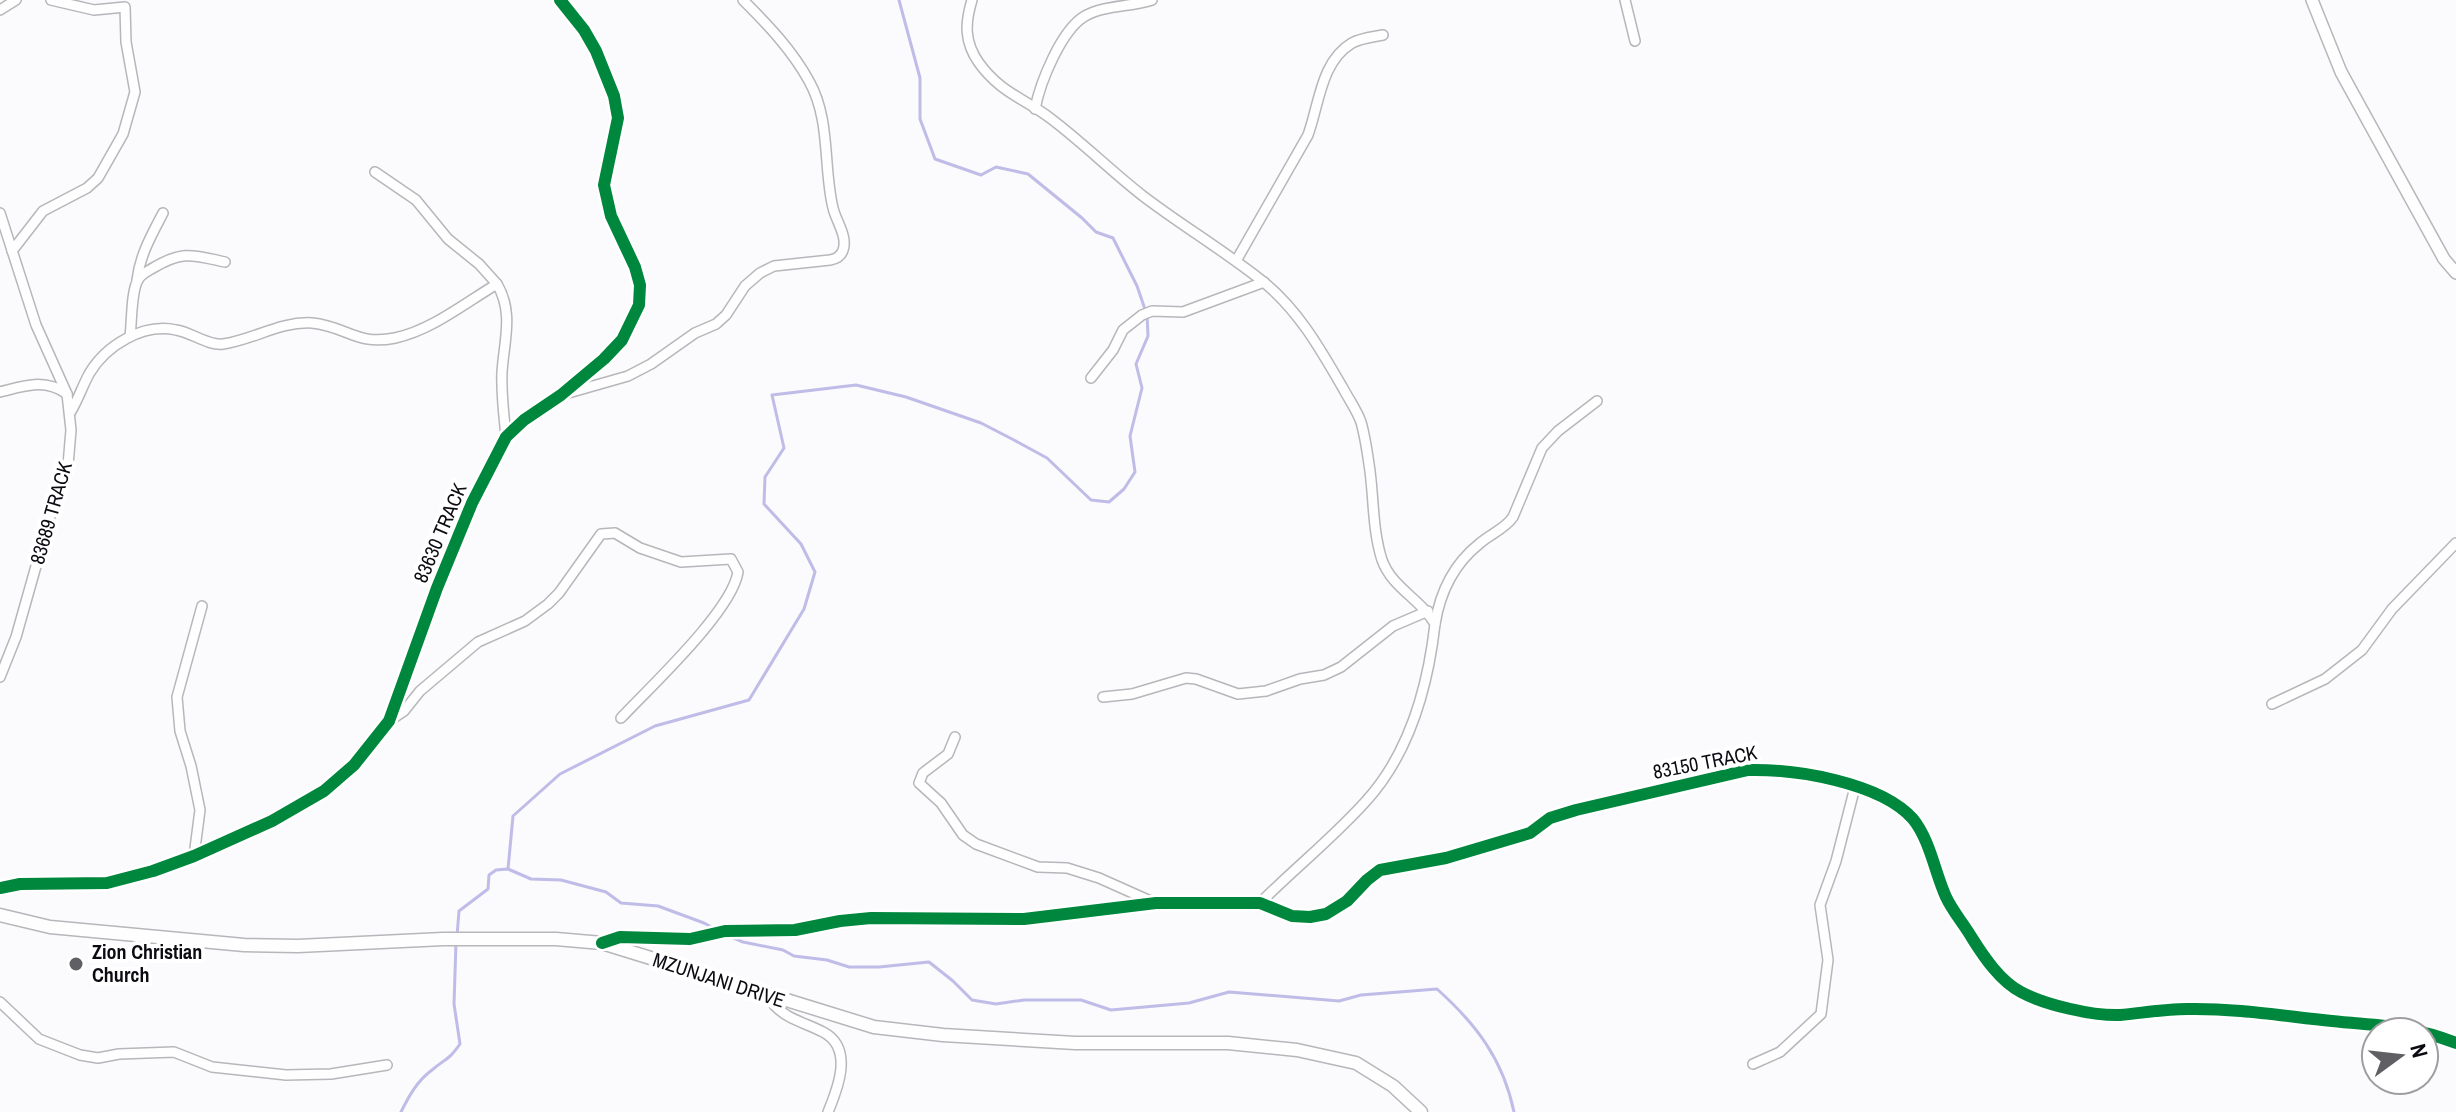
<svg xmlns="http://www.w3.org/2000/svg" width="2456" height="1112" font-family="'Archivo Narrow',sans-serif">
  <rect width="100%" height="100%" fill="#fbfafc"/>
  <g fill="none" stroke-linecap="round" stroke-linejoin="round">
    <g stroke="#bfbce8" stroke-width="3">
      <path d="M 508,869 L 513,816 L 560,774 L 655,726 L 749,700 L 804,609 L 815,572 L 801,544 L 764,504 L 765,477 L 784,448 L 772,395 L 856,385 L 906,397 L 981,423 L 1014,440 L 1047,458 L 1091,500 L 1109,502 L 1124,489 L 1135,472 L 1130,436 L 1142,388 L 1136,364 L 1148,336 L 1147,315 L 1137,286 L 1113,238 L 1096,232 L 1082,218 L 1028,174 L 996,167 L 981,175 L 935,159 L 920,119 L 920,78 L 899,0"/>
      <path d="M 724,934 L 743,942 L 783,950 L 794,956 L 827,960 L 849,967 L 879,967 L 929,962 L 953,981 L 972,1000 L 996,1004 L 1024,1000 L 1081,1000 L 1111,1010 L 1189,1003 L 1229,992 L 1339,1001 L 1361,995 L 1437,989 C 1476,1024 1503,1059 1514,1112"/>
      <path d="M 457,936 L 459,911 L 488,889 L 489,875 L 496,870 L 508,869 L 531,879 L 561,880 L 606,892 L 621,903 L 658,906 L 704,923 L 717,930"/>
      <path d="M 401,1112 C 409,1096 417,1081 432,1070 C 446,1058 448,1061 460,1044 L 454,1004 L 456,943"/>
    </g>
    <defs>
      <g id="minor">
        <path d="M 972,0 C 965,23 964,42 979,63 C 1000,92 1023,98 1050,118 C 1082,142 1111,171 1143,196 C 1181,225 1223,250 1261,280 C 1298,309 1321,350 1344,390 C 1350,401 1357,411 1361,422 C 1365,436 1367,450 1369,464 C 1374,495 1372,529 1382,560 C 1392,588 1421,599 1435,624 C 1440,593 1454,564 1479,544 C 1490,534 1505,529 1513,517 L 1542,448 L 1558,431 L 1597,401"/>
        <path d="M 1625,0 L 1635,41"/>
        <path d="M 0,10 L 16,0"/>
        <path d="M 1035,109 C 1040,83 1061,30 1085,16 C 1104,5 1131,7 1152,0"/>
        <path d="M 375,172 L 416,200 L 448,239 L 479,264 L 497,284"/>
        <path d="M 0,213 L 36,325 L 67,394 L 71,430 L 68,465 L 51,513 L 16,637 L 0,677"/>
        <path d="M 12,251 L 43,211 L 87,188 L 98,178 L 123,134 L 135,92 L 126,42 L 125,7 L 94,10 L 51,0"/>
        <path d="M 1236,261 L 1308,135 C 1319,105 1321,61 1352,43 C 1361,38 1373,37 1383,35"/>
        <path d="M 137,280 C 140,255 151,236 163,213"/>
        <path d="M 130,336 C 132,322 131,291 138,280 C 141,274 148,271 153,268 C 183,250 193,255 225,262"/>
        <path d="M 1091,378 L 1113,350 L 1123,330 L 1142,315 L 1152,311 L 1183,312 L 1264,282"/>
        <path d="M 0,392 C 24,386 45,378 67,394"/>
        <path d="M 565,394 L 628,376 L 651,364 L 695,333 L 716,324 L 726,315 L 745,286 L 760,273 L 774,266 L 830,260 C 836,259 841,257 843,250 C 848,237 836,221 833,208 C 823,167 831,120 809,81 C 792,50 768,25 743,0"/>
        <path d="M 70,413 C 78,400 82,387 89,374 C 106,345 143,323 176,330 C 191,332 208,346 223,344 C 253,340 280,321 312,323 C 346,326 356,346 395,338 C 432,330 465,303 497,284 C 514,313 504,341 502,372 C 501,394 504,415 506,437"/>
        <path d="M 1103,697 L 1132,694 L 1186,678 L 1196,679 L 1238,694 L 1266,691 L 1300,679 L 1324,675 L 1341,667 L 1393,626 L 1428,611"/>
        <path d="M 2272,704 L 2325,679 L 2362,650 L 2392,609 L 2456,543"/>
        <path d="M 389,721 L 404,711 L 420,691 L 478,642 L 525,621 L 548,604 L 559,593 L 601,534 L 615,533 L 640,548 L 681,562 L 731,559 L 738,572 C 732,611 650,687 621,718"/>
        <path d="M 955,737 L 948,754 L 923,773 L 919,783 L 941,803 L 963,835 L 976,844 L 1038,867 L 1067,868 L 1099,878 L 1155,903"/>
        <path d="M 194,856 L 200,810 L 191,766 L 180,731 L 177,697 L 202,606"/>
        <path d="M 1260,903 C 1295,868 1334,837 1367,800 C 1410,752 1428,686 1435,624"/>
        <path d="M 603,943 L 620,937 L 690,939 L 725,931 L 795,930 L 840,921 L 871,918 L 1024,919 L 1156,903 L 1260,903 L 1292,916 L 1310,917 L 1326,914 L 1347,901 L 1367,880 L 1380,870 L 1446,858 L 1530,833 L 1550,818 L 1576,810 L 1748,770 C 1795,769 1880,782 1913,819 C 1930,840 1935,873 1946,897 C 1953,912 1964,924 1972,938 C 1984,957 2000,981 2021,992 C 2045,1005 2093,1016 2120,1015 C 2142,1013 2165,1009 2187,1009 C 2236,1008 2283,1016 2332,1021 C 2379,1026 2410,1025 2456,1043"/>
        <path d="M 775,997 L 774,1005 C 788,1020 806,1023 823,1032 C 854,1048 838,1088 828,1112"/>
        <path d="M 0,1002 L 39,1039 L 80,1055 L 98,1058 L 119,1054 L 174,1052 L 212,1067 L 286,1075 L 331,1074 L 387,1065"/>
        <path d="M 1753,1064 L 1780,1052 L 1821,1014 L 1828,960 L 1820,905 L 1836,861 L 1855,787"/>
      </g>
      <g id="tertiary">
        <path d="M 2312,0 L 2341,72 L 2444,259 L 2456,273"/>
        <path d="M 0,888 L 20,884 L 107,883 L 153,871 L 194,856 L 272,821 L 324,791 L 354,765 L 389,721 L 437,588 L 472,503 L 506,437 L 524,420 L 561,395 L 604,359 L 622,340 L 639,305 L 640,285 L 635,267 L 611,216 L 604,185 L 618,118 L 614,96 L 596,51 L 584,30 L 560,0"/>
      </g>
      <path id="secondary" d="M 0,915 L 50,927 L 244,945 L 298,946 L 443,939 L 556,939 L 602,943 L 874,1027 L 943,1035 L 1075,1043 L 1228,1043 L 1297,1050 L 1356,1063 L 1393,1086 L 1421,1112"/>
    </defs>
    <use href="#minor" stroke="#b7b7bb" stroke-width="12"/>
    <use href="#tertiary" stroke="#b7b7bb" stroke-width="14"/>
    <use href="#secondary" stroke="#b7b7bb" stroke-width="15"/>
    <use href="#minor" stroke="#fefeff" stroke-width="9"/>
    <use href="#tertiary" stroke="#fefeff" stroke-width="11"/>
    <use href="#secondary" stroke="#fefeff" stroke-width="12"/>
    <defs>
      <g id="cycleway">
        <path d="M 0,888 L 20,884 L 107,883 L 153,871 L 194,856 L 272,821 L 324,791 L 354,765 L 389,721 L 437,588 L 472,503 L 506,437 L 524,420 L 561,395 L 604,359 L 622,340 L 639,305 L 640,285 L 635,267 L 611,216 L 604,185 L 618,118 L 614,96 L 596,51 L 584,30 L 560,0"/>
        <path d="M 602,943 L 620,937 L 690,939 L 725,931 L 795,930 L 840,921 L 871,918 L 1024,919 L 1156,903 L 1260,903 L 1292,916 L 1310,917 L 1326,914 L 1347,901 L 1367,880 L 1380,870 L 1446,858 L 1530,833 L 1550,818 L 1576,810 L 1748,770 C 1795,769 1880,782 1913,819 C 1930,840 1935,873 1946,897 C 1953,912 1964,924 1972,938 C 1984,957 2000,981 2021,992 C 2045,1005 2093,1016 2120,1015 C 2142,1013 2165,1009 2187,1009 C 2236,1008 2283,1016 2332,1021 C 2379,1026 2410,1025 2456,1043"/>
      </g>
    </defs>
    <use href="#cycleway" stroke="#fff" stroke-width="17"/>
    <use href="#cycleway" stroke="#00873e" stroke-width="12"/>
  </g>
  <circle fill="#605f64" stroke="#fff" stroke-width="3" cx="76" cy="964" r="8"/>
  <g text-anchor="middle" stroke-width="8" stroke-linejoin="round" paint-order="stroke">
    <g font-size="20" fill="#0c0b12" stroke="#fff">
      <text transform="translate(51 513) rotate(-74)" y="7">83689 TRACK</text>
      <text transform="translate(440 533) rotate(-67)" y="7">83630 TRACK</text>
      <text transform="translate(1705 762) rotate(-11)" y="7">83150 TRACK</text>
      <text transform="translate(719 980) rotate(18)" y="7">MZUNJANI DRIVE</text>
    </g>
    <g font-size="20" font-weight="bold" fill="#0c0b12" stroke="#fff" text-anchor="start">
      <text x="92" y="959">Zion Christian<tspan x="92" dy="23">Church</tspan></text>
    </g>
  </g>
  <g transform="translate(2400 1056) rotate(75)"><circle r="38" fill="#ffffff" stroke="#9e9da0" stroke-width="2"/>
  <path d="M0-6L14 30L0 20L-14 30Z" fill="#605f64"/>
  <text y="-12" font-size="22" font-weight="bold" text-anchor="middle" fill="#0c0b12">N</text>
  </g>
</svg>
